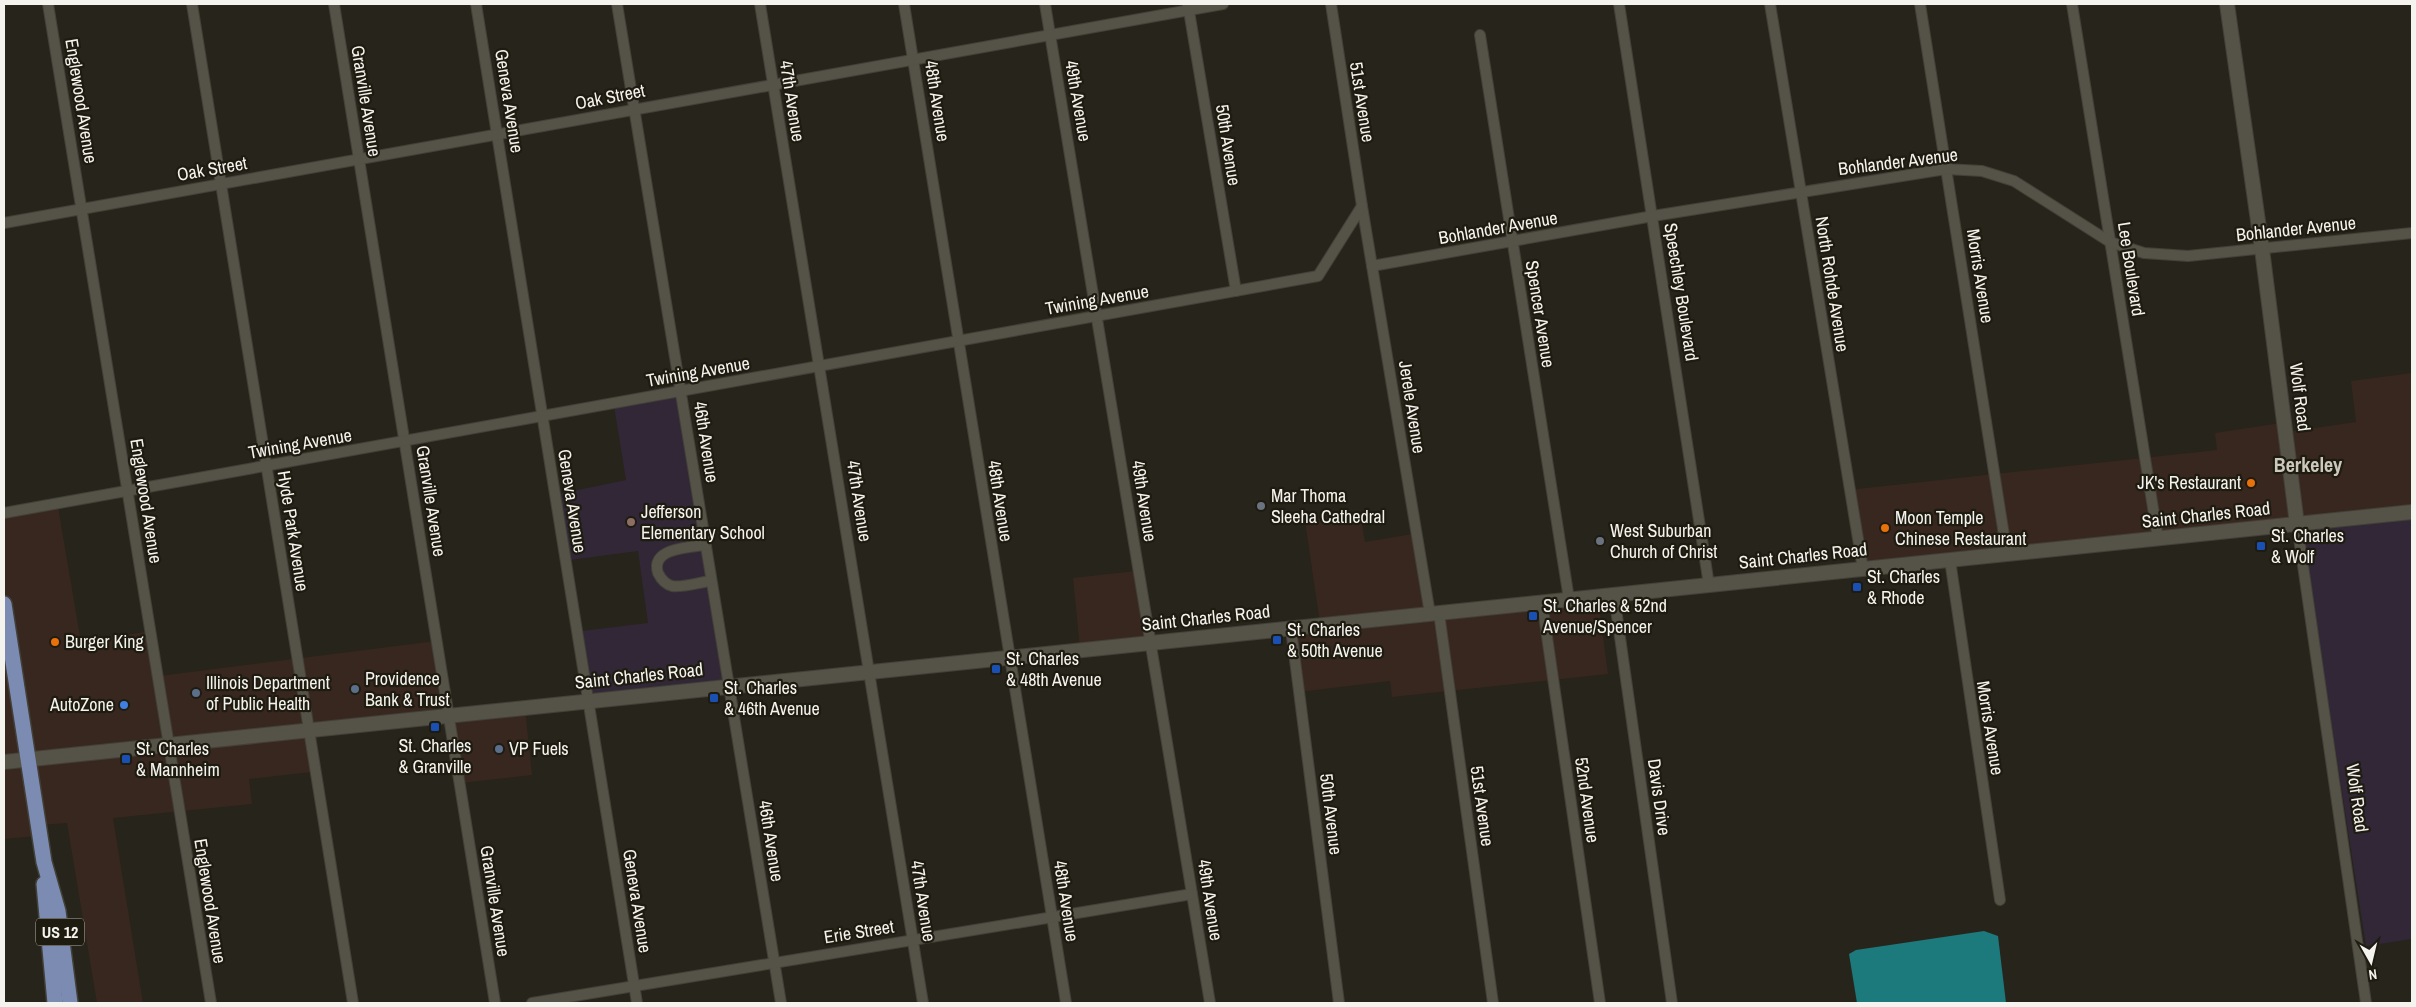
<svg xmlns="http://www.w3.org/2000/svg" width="2416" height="1007" font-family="'Archivo Narrow',sans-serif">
  <rect width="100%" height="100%" fill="#27241b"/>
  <g fill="#38271f">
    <path d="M 2412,373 L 2412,509 L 2300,521 L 2287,432 L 2356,422 L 2351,381 Z"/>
    <path d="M 2281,423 L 2294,521 L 1860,567 L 1848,490 L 2217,450 L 2215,433 Z"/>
    <path d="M 57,501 L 81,642 L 151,631 L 159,676 L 436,641 L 447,713 L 28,758 L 4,599 L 4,511 Z"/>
    <path d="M 1360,513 L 1365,542 L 1413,534 L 1426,611 L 1320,623 L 1305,521 Z"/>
    <path d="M 1136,571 L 1147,640 L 1080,648 L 1073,578 Z"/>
    <path d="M 1598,599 L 1608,674 L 1392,697 L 1390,681 L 1299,692 L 1291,630 Z"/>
    <path d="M 4,626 L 24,758 L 4,760 Z"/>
    <path d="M 525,708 L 532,775 L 460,783 L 448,716 Z"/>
    <path d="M 305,732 L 312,772 L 249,779 L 252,804 L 113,818 L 143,1003 L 97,1003 L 67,823 L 39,825 L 29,761 Z"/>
    <path d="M 24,762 L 37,836 L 4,839 L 4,764 Z"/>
  </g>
  <g fill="#312736">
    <path d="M 679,394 L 726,684 L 592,698 L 581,631 L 648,623 L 638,551 L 570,560 L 559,494 L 626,480 L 614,406 Z"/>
    <path d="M 2412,515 L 2412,939 L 2366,946 L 2301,527 Z"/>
  </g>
  <path fill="#1c797c" d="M 1984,931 L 1998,936 L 2006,1003 L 1857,1003 L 1849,954 L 1856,950 Z"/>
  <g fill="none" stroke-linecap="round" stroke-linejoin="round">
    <defs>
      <g id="street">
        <path d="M 48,4 L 211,1003"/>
        <path d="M 192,4 L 353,1003"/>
        <path d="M 334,4 L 495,1003"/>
        <path d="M 476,4 L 637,1003"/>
        <path d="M 617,4 L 781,1003"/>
        <path d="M 760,4 L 923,1003"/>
        <path d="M 904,4 L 1066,1003"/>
        <path d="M 1045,4 L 1210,1003"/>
        <path d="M 1331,4 L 1362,206 L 1430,614"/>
        <path d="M 1619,4 L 1709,585"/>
        <path d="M 1770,4 L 1863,569"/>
        <path d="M 1920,4 L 2007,554"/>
        <path d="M 2072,4 L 2158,539"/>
        <path d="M 1188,5 L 1236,291"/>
        <path d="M 1480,35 L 1569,599"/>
        <path d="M 4,223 L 1223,4"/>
        <path d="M 1372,266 L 1653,216 L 1946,169 L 1982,171 L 2014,181 L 2110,242 L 2144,253 L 2188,256 L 2412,233"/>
        <path d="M 4,513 L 1318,276 L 1362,206"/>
        <path d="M 2297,524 L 2366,1003"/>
        <path d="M 705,545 C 690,547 650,548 658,573 C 661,579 665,584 672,586 C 683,588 700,582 711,581"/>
        <path d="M 1950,560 L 2000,900"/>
        <path d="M 1614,595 L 1672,1003"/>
        <path d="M 1542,602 L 1600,1003"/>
        <path d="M 1439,613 L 1493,1003"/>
        <path d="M 1291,629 L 1339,1003"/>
        <path d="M 532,1003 L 1192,894"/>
      </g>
      <g id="secondary">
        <path d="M 2227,4 L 2262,249 L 2297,524"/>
        <path d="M 4,762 L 2412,512"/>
      </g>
      <g id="primary">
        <path d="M 4,604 L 44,862 L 58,911 L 70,1003"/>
        <path d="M 44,884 L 55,1003"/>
      </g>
    </defs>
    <use href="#street" stroke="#424038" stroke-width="12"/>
    <use href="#secondary" stroke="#424038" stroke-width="16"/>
    <use href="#primary" stroke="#424038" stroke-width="18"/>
    <use href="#street" stroke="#555247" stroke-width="10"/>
    <use href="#secondary" stroke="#555247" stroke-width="14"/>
    <use href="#primary" stroke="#7b8bb1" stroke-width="15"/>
  </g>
  <g fill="#e8710a" stroke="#1e1b11" stroke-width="2">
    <circle cx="2251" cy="483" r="5"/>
    <circle cx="1885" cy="528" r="5"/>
    <circle cx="55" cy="642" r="5"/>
  </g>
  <g fill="#6b7280" stroke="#1e1b11" stroke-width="2">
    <circle cx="1261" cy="506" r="5"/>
    <circle cx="1600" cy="541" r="5"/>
  </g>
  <circle fill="#8d6e63" stroke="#1e1b11" stroke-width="2" cx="631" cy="522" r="5"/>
  <g fill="#1a4fb4" stroke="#1e1b11" stroke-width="2">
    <rect x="2256" y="541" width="10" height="10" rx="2.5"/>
    <rect x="1852" y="582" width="10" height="10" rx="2.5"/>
    <rect x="1528" y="611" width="10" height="10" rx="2.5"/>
    <rect x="1272" y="635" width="10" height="10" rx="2.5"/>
    <rect x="991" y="664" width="10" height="10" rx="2.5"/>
    <rect x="709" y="693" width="10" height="10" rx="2.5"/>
    <rect x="430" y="722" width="10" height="10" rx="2.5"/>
    <rect x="121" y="754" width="10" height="10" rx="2.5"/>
  </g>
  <g fill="#5c6f8a" stroke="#1e1b11" stroke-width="2">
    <circle cx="355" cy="689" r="5"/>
    <circle cx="196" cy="693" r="5"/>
    <circle cx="499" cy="749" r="5"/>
  </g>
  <circle fill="#3f7fe0" stroke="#1e1b11" stroke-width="2" cx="124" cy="705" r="5"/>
  <g text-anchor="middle" stroke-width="4.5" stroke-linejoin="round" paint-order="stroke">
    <rect fill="#1e1b11" stroke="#b4b2ab" stroke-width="1" x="36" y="918.5" width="48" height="27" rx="4"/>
    <g font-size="16" font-weight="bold" fill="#f5f3ed">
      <text x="60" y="938">US 12</text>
    </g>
    <g font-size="18" fill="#f5f3ed" stroke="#1e1b11">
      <text transform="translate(610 97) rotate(-11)" y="6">Oak Street</text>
      <text transform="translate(81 101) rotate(81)" y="6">Englewood Avenue</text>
      <text transform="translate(366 101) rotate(81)" y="6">Granville Avenue</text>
      <text transform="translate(509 101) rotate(81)" y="6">Geneva Avenue</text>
      <text transform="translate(792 101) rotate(81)" y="6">47th Avenue</text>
      <text transform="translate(937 101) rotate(81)" y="6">48th Avenue</text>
      <text transform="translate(1078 101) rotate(80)" y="6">49th Avenue</text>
      <text transform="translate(1362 102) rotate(81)" y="6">51st Avenue</text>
      <text transform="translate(1228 145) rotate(81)" y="6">50th Avenue</text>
      <text transform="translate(1898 162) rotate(-7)" y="6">Bohlander Avenue</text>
      <text transform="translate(212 169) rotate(-10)" y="6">Oak Street</text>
      <text transform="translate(1498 228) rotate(-10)" y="6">Bohlander Avenue</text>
      <text transform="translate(2296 229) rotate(-6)" y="6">Bohlander Avenue</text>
      <text transform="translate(2131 269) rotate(81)" y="6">Lee Boulevard</text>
      <text transform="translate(1980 276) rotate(81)" y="6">Morris Avenue</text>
      <text transform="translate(1832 284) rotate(81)" y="6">North Rohde Avenue</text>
      <text transform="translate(1681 292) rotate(81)" y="6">Speechley Boulevard</text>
      <text transform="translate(1097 300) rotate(-10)" y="6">Twining Avenue</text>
      <text transform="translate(1540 314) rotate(81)" y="6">Spencer Avenue</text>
      <text transform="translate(698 372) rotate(-10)" y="6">Twining Avenue</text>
      <text transform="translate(2300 397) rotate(83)" y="6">Wolf Road</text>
      <text transform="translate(1412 407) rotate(81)" y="6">Jerele Avenue</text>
      <text transform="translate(706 442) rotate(81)" y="6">46th Avenue</text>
      <text transform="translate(300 444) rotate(-10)" y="6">Twining Avenue</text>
      <text transform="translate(146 501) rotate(81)" y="6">Englewood Avenue</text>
      <text transform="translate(431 501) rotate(81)" y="6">Granville Avenue</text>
      <text transform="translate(572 501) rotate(81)" y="6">Geneva Avenue</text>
      <text transform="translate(859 501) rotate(81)" y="6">47th Avenue</text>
      <text transform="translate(1000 501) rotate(81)" y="6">48th Avenue</text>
      <text transform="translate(1144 501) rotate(81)" y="6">49th Avenue</text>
      <text transform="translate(2206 515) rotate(-6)" y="6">Saint Charles Road</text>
      <text transform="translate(293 531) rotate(81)" y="6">Hyde Park Avenue</text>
      <text transform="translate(1803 556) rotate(-6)" y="6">Saint Charles Road</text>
      <text transform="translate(1206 618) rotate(-6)" y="6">Saint Charles Road</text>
      <text transform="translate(639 676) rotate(-6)" y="6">Saint Charles Road</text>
      <text transform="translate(1990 728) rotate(81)" y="6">Morris Avenue</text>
      <text transform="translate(1659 797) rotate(82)" y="6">Davis Drive</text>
      <text transform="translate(2357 798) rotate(82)" y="6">Wolf Road</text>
      <text transform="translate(1587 800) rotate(82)" y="6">52nd Avenue</text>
      <text transform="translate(1482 806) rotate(82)" y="6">51st Avenue</text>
      <text transform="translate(1331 814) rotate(83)" y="6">50th Avenue</text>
      <text transform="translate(771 841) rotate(81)" y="6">46th Avenue</text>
      <text transform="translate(1210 900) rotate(81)" y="6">49th Avenue</text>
      <text transform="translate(210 901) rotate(81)" y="6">Englewood Avenue</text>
      <text transform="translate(495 901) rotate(81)" y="6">Granville Avenue</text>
      <text transform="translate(637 901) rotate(81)" y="6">Geneva Avenue</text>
      <text transform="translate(923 901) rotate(81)" y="6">47th Avenue</text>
      <text transform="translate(1066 901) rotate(81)" y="6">48th Avenue</text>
      <text transform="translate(859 932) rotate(-9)" y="6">Erie Street</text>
    </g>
    <g font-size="18" fill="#f5f3ed" stroke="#1e1b11" text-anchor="start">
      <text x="2241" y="489" text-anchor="end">JK's Restaurant</text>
      <text x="1271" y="502">Mar Thoma<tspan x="1271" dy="21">Sleeha Cathedral</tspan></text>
      <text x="641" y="518">Jefferson<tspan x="641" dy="21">Elementary School</tspan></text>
      <text x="1895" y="524">Moon Temple<tspan x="1895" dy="21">Chinese Restaurant</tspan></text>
      <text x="1610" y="537">West Suburban<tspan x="1610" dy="21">Church of Christ</tspan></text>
      <text x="2271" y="542">St. Charles<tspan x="2271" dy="21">&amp; Wolf</tspan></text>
      <text x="1867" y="583">St. Charles<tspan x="1867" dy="21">&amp; Rhode</tspan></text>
      <text x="1543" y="612">St. Charles &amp; 52nd<tspan x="1543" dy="21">Avenue/Spencer</tspan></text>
      <text x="1287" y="636">St. Charles<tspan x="1287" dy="21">&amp; 50th Avenue</tspan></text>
      <text x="65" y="648">Burger King</text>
      <text x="1006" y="665">St. Charles<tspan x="1006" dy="21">&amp; 48th Avenue</tspan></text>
      <text x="365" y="685">Providence<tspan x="365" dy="21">Bank &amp; Trust</tspan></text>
      <text x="206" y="689">Illinois Department<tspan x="206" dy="21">of Public Health</tspan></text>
      <text x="724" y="694">St. Charles<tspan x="724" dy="21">&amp; 46th Avenue</tspan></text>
      <text x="114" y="711" text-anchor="end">AutoZone</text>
      <text x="435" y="752" text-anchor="middle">St. Charles<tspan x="435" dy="21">&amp; Granville</tspan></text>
      <text x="136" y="755">St. Charles<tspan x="136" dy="21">&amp; Mannheim</tspan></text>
      <text x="509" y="755">VP Fuels</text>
    </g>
    <g font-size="20" font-weight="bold" fill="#ccc8bc" stroke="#1e1b11">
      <text x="2308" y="472">Berkeley</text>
    </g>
  </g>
  <rect width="2416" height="1007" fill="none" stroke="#f5f3ed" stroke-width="10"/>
  <g transform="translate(2371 962) rotate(172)" stroke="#1e1b11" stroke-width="4" paint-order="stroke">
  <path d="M0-4L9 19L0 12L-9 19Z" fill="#f5f3ed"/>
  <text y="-8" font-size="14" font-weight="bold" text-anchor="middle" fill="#f5f3ed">N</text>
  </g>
</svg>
